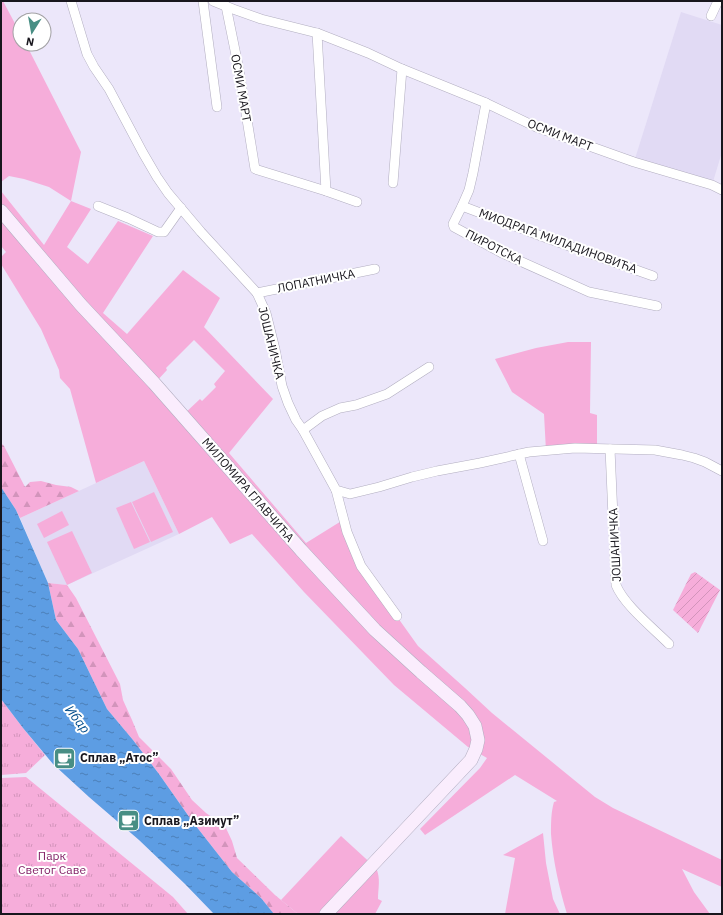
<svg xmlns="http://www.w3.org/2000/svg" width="723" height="915" font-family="'IBM Plex Sans',sans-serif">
  <defs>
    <pattern id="forest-firs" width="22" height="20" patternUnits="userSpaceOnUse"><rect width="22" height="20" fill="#f6adda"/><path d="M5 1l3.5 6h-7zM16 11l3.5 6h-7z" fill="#d294bb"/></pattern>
    <pattern id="park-tufts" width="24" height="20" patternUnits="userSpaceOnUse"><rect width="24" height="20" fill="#f6adda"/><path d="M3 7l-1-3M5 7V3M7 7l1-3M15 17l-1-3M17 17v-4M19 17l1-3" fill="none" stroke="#d294bb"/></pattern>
    <pattern id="garden-furrows" width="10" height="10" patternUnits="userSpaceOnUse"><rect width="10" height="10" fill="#f6adda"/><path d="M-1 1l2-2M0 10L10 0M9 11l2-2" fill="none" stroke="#d294bb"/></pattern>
    <pattern id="water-ripples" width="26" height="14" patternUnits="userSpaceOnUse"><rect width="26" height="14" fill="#5d9de3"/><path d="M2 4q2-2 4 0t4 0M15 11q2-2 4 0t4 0" fill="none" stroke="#4c7fb7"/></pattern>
  </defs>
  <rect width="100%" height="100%" fill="#ece7fa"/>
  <g fill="#e1daf4">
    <path d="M 681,12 L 722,25 L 722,152 L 712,185 L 634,162 Z"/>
    <path d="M 144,461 L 179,534 L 67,585 L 48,583 L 20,518 Z"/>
  </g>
  <g fill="#f6adda" fill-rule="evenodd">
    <path d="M 1,1 L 3,1 L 20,33 L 20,44 L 26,44 L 81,152 L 71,201 L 91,209 L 67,247 L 88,264 L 118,221 L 153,236 L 103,313 L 127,334 L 183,270 L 220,298 L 204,327 L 273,399 L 229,453 L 306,543 L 343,520 L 378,590 L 418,646 L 465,688 L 492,713 L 595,797 L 613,808 L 722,860 L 722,887 L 682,869 L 694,892 L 710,914 L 567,914 C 559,887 553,861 551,834 C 551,823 551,812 554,802 L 557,801 L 515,775 L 425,835 L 420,829 L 480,768 L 487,758 L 468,747 L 394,685 L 304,592 L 252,534 L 230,544 L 212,517 L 179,534 L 144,461 L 96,483 L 70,389 L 60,378 L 59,370 L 41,329 L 1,264 L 1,257 L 6,252 L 1,246 L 1,191 L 44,245 L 71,201 L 49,187 L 24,179 L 9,176 L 1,182 ZM 194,340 L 225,371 L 214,384 L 216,387 L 202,401 L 200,399 L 182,416 L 154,384 L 167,370 L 166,368 Z"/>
    <path d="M 568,342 L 591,342 L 590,413 L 597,415 L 597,448 L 546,451 L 544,414 L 512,392 L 495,359 L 536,348 Z"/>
    <path d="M 154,492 L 173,532 L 151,542 L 132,502 Z"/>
    <path d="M 131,502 L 150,542 L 134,549 L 116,508 Z"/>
    <path d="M 62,511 L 69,525 L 44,538 L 37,524 Z"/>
    <path d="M 72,531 L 92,573 L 67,585 L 47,542 Z"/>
    <path d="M 543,833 L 546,863 L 553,899 L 560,914 L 505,914 L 515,858 L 503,855 Z"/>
    <path d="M 341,836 L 376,868 C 381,878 378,889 378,899 L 382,901 L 375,914 L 298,914 L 281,900 Z"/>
  </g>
  <g fill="url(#forest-firs)">
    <path d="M 1,443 L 4,446 L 25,487 L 30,482 L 41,481 L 56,485 L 71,487 L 79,491 L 20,518 L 16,510 L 1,487 Z"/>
    <path d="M 48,583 L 67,585 L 76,598 L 120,684 L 123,700 L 132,720 L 139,737 L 171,769 L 192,800 L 206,813 L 225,826 L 232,841 L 237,858 L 275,895 L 298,914 L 274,914 L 261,898 L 232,872 L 192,821 L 159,774 L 133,740 L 107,709 L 78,649 L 56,620 Z"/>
  </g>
  <g fill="url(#park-tufts)">
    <path d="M 1,699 L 23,728 L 45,755 L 26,773 L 1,775 Z"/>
    <path d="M 26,777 L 173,897 L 188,914 L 1,914 L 1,778 Z"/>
  </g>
  <path fill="url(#garden-furrows)" d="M 695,572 L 720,590 L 698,633 L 673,610 L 691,574 Z"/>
  <path fill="url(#water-ripples)" d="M 1,487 L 16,510 L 48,583 L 56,620 L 78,649 L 107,709 L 133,740 L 159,774 L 192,821 L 232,872 L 261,898 L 274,914 L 214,914 L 185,884 L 139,840 L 89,797 L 53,764 L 23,728 L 1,699 Z"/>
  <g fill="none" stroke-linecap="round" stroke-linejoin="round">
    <defs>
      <g id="street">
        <path d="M 71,1 L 87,54 L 94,67 L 109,89 L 143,153 L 157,177 L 168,193 L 201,232 L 257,293 L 266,313 L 275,349 L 282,386 L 288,403 L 296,420 L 303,430 L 336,490 L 350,494 L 379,487 L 412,477 L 437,471 L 480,463 L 529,452 L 575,448 L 655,450 L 682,455 L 694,458 L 705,462 L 722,471"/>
        <path d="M 203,1 L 217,107"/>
        <path d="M 213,1 L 233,9 L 261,19 L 317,33 L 368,53 L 402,69 L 486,103 L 536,127 L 634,162 L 712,185 L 722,190"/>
        <path d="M 226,6 L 239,70 L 255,169 L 326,191 L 357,202"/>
        <path d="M 711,16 L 718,1"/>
        <path d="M 317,33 L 326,191"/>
        <path d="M 486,103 L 473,173 L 469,190 L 462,206 L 453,224 L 454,227 L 502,253 L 589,292 L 657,306"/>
        <path d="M 393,183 L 402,69"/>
        <path d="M 98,206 L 128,218 L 158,232 L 164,232 L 181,208"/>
        <path d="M 462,206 L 541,236 L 653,276"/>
        <path d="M 257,293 L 375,269"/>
        <path d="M 303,430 L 322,416 L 340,408 L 356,405 L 387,394 L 429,367"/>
        <path d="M 610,449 L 616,585 C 624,605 653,628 669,644"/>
        <path d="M 519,454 L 543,541"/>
        <path d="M 336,490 L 347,532 L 361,566 L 397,616"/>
      </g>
      <path id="secondary" d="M 1,211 L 81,305 L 154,383 L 301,550 L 375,630 L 421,672 L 460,706 L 468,715 L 475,726 L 478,740 L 476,749 L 471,760 L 326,914"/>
    </defs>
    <use href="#street" stroke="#b2aec0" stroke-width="10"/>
    <use href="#secondary" stroke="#b2aec0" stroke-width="14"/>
    <use href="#street" stroke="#fff" stroke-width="9"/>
    <use href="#secondary" stroke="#faedfd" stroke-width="13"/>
  </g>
  <defs>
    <symbol id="cafe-square" viewBox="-11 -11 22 22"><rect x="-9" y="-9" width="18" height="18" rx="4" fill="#488e84" stroke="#fff"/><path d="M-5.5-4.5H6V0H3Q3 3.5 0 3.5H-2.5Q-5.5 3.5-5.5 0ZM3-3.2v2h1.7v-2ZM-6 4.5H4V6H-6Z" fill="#fff"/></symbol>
  </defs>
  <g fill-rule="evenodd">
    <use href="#cafe-square" x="52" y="746" width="25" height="25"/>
    <use href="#cafe-square" x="116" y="808" width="25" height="25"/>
  </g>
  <g text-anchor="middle" stroke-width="4" stroke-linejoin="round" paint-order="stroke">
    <g font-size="12" fill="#18161d" stroke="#fff">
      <text transform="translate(241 88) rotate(80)" y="4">ОСМИ МАРТ</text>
      <text transform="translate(560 135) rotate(21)" y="4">ОСМИ МАРТ</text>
      <text transform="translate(558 241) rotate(20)" y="4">МИОДРАГА МИЛАДИНОВИЋА</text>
      <text transform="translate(494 247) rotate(27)" y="4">ПИРОТСКА</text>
      <text transform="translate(316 281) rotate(-11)" y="4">ЛОПАТНИЧКА</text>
      <text transform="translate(271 343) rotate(76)" y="4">ЈОШАНИЧКА</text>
      <text transform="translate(248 490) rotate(49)" y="4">МИЛОМИРА ГЛАВЧИЋА</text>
      <text transform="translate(615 545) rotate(-93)" y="4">ЈОШАНИЧКА</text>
    </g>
    <g font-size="12" font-weight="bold" fill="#18161d" stroke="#fff" text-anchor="start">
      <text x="80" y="762">Сплав „Атос”</text>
      <text x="144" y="825">Сплав „Азимут”</text>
    </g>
    <g font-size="12" fill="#821f66" stroke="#fff">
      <text x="52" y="860">Парк<tspan x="52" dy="14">Светог Саве</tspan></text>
    </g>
    <g font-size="13" font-style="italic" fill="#004c8b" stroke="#fff">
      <text transform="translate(78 719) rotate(52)" y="5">Ибар</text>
    </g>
  </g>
  <rect width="723" height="915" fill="none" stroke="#18161d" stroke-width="4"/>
  <g transform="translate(32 32) rotate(191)"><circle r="19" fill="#ffffff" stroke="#a3a2a5"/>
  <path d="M0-3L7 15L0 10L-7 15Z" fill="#488e84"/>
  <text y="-6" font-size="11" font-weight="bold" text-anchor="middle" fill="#18161d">N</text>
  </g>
</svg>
